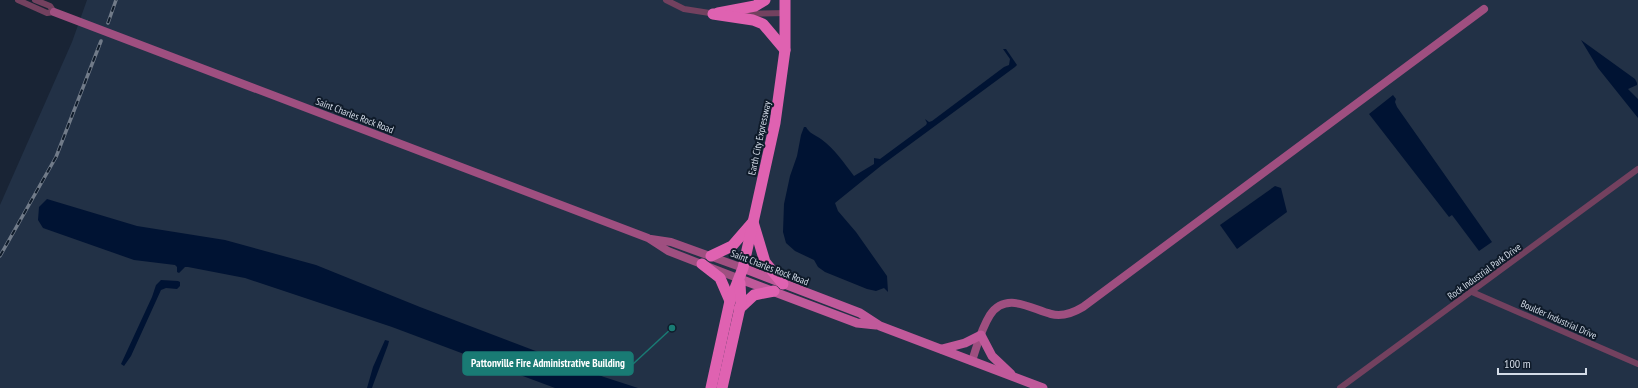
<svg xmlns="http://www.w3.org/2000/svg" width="1638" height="388" font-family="'PT Sans Narrow',sans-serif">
  <rect width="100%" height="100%" fill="#192435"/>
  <path fill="#223146" d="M 87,0 L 1638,0 L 1638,388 L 0,388 L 0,205 L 72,42 Z"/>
  <g fill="#001333">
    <path d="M 1581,40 L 1635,79 L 1637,83 L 1637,85 L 1628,89 L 1638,99 L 1638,118 L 1598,68 Z"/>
    <path d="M 1003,49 L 1006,49 L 1017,65 L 1015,67 L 882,165 L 835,203 L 838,211 L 856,232 L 887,276 L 888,292 L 884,288 L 876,291 L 867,289 L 825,272 L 818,267 L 814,260 L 795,251 L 786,243 L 783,232 L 784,204 L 790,176 L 797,156 L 801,135 L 804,127 L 806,127 C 809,133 815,135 821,139 C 835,149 844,163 854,176 L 874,164 L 874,158 L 880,159 L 926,125 L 927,123 L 925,119 L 929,122 L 932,121 L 1004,67 L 1009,65 L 1010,59 Z"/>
    <path d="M 1393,95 L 1396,99 L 1395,102 L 1397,107 L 1492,242 L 1479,251 L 1452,215 L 1449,217 L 1369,114 Z"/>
    <path d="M 1275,186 L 1281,188 L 1287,212 L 1237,249 L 1220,225 Z"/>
    <path d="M 47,199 L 137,226 L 225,240 L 316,265 L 420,307 L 604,377 L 638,388 L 555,388 L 392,327 L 245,278 L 188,267 L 185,267 L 179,273 L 177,272 L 177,267 L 175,265 L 134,260 L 43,228 L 38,220 L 39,207 Z"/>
    <path d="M 161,280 L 178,281 L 180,282 L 180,286 L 177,289 L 166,288 L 161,290 L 131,356 L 124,366 L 121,364 L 152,297 L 156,285 Z"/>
    <path d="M 385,340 L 389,341 L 388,345 L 373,385 L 372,388 L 367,388 L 373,367 Z"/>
  </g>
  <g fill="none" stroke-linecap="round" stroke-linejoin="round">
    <g stroke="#73415f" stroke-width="6">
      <path d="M 18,0 L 47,13 L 54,12 L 50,6 L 35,0"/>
      <path d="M 666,0 L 684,9 L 716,14"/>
      <path d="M 741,14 L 786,13"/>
      <path d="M 1472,292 L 1638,364"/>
      <path d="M 1340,388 L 1638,169"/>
    </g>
    <g stroke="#9f4f80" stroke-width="8">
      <path d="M 54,12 L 648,238 L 668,251 L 740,279"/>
      <path d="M 651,239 L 671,242 L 743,268"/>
      <path d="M 972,361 C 977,346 981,329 990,315 C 1006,291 1031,309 1051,314 C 1062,317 1073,313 1083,307 L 1484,9"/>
    </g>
    <g stroke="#c0599a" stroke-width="9">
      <path d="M 743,268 L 860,313 L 880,326 L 1043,388"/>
      <path d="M 740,279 L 857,323 L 876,325"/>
      <path d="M 942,349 L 965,343 L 981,335 L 992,356 L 1011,374"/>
    </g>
    <g stroke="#df62b1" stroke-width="11">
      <path d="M 718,13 L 755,6 L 765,0"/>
      <path d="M 713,14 L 753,20 L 763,24 L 785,50"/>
      <path d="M 753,222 L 765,262 L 783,284"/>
      <path d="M 711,256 L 732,246 L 752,223"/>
      <path d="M 702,264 L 720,278 L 730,301"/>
      <path d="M 739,309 L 754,295 L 774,291"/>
      <path d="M 711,388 L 730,301 L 743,268 L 775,123 L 785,50 L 785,0"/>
      <path d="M 722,388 L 741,303 L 740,283"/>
    </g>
    <defs>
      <g id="rail">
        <path d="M 108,23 L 116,0"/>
        <path d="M 0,256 L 56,157 L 101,41"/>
      </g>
    </defs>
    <use href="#rail" stroke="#717b89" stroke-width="3.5"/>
    <use href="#rail" stroke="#0f1b2a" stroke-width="2" stroke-dasharray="6" stroke-linecap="butt"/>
  </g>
  <g text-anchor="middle" stroke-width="4" stroke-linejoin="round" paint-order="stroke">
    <g font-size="10" fill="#d4dce8" stroke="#0f1b2a">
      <text transform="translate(355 115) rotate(21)" y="4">Saint Charles Rock Road</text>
      <text transform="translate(759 138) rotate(-78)" y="4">Earth City Expressway</text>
      <text transform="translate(770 267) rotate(21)" y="4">Saint Charles Rock Road</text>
      <text transform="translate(1484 271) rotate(-36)" y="4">Rock Industrial Park Drive</text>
      <text transform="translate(1559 319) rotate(24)" y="4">Boulder Industrial Drive</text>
    </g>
  </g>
  <path fill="none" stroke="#197b74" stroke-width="1.5" d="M672 328L633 364"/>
  <circle fill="#197b74" stroke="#0f1b2a" stroke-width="1.5" cx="672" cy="328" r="4"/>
  <rect fill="#197b74" stroke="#197b74" stroke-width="1.5" x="463" y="352" width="170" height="23" rx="4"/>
  <g font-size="11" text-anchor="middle" font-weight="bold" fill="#fff">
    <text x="548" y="367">Pattonville Fire Administrative Building</text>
  </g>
  <path d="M1498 368v6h88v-6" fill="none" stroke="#d4dce8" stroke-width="2"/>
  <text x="1504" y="368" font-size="12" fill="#d4dce8" stroke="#0f1b2a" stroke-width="3" paint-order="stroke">100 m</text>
</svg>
